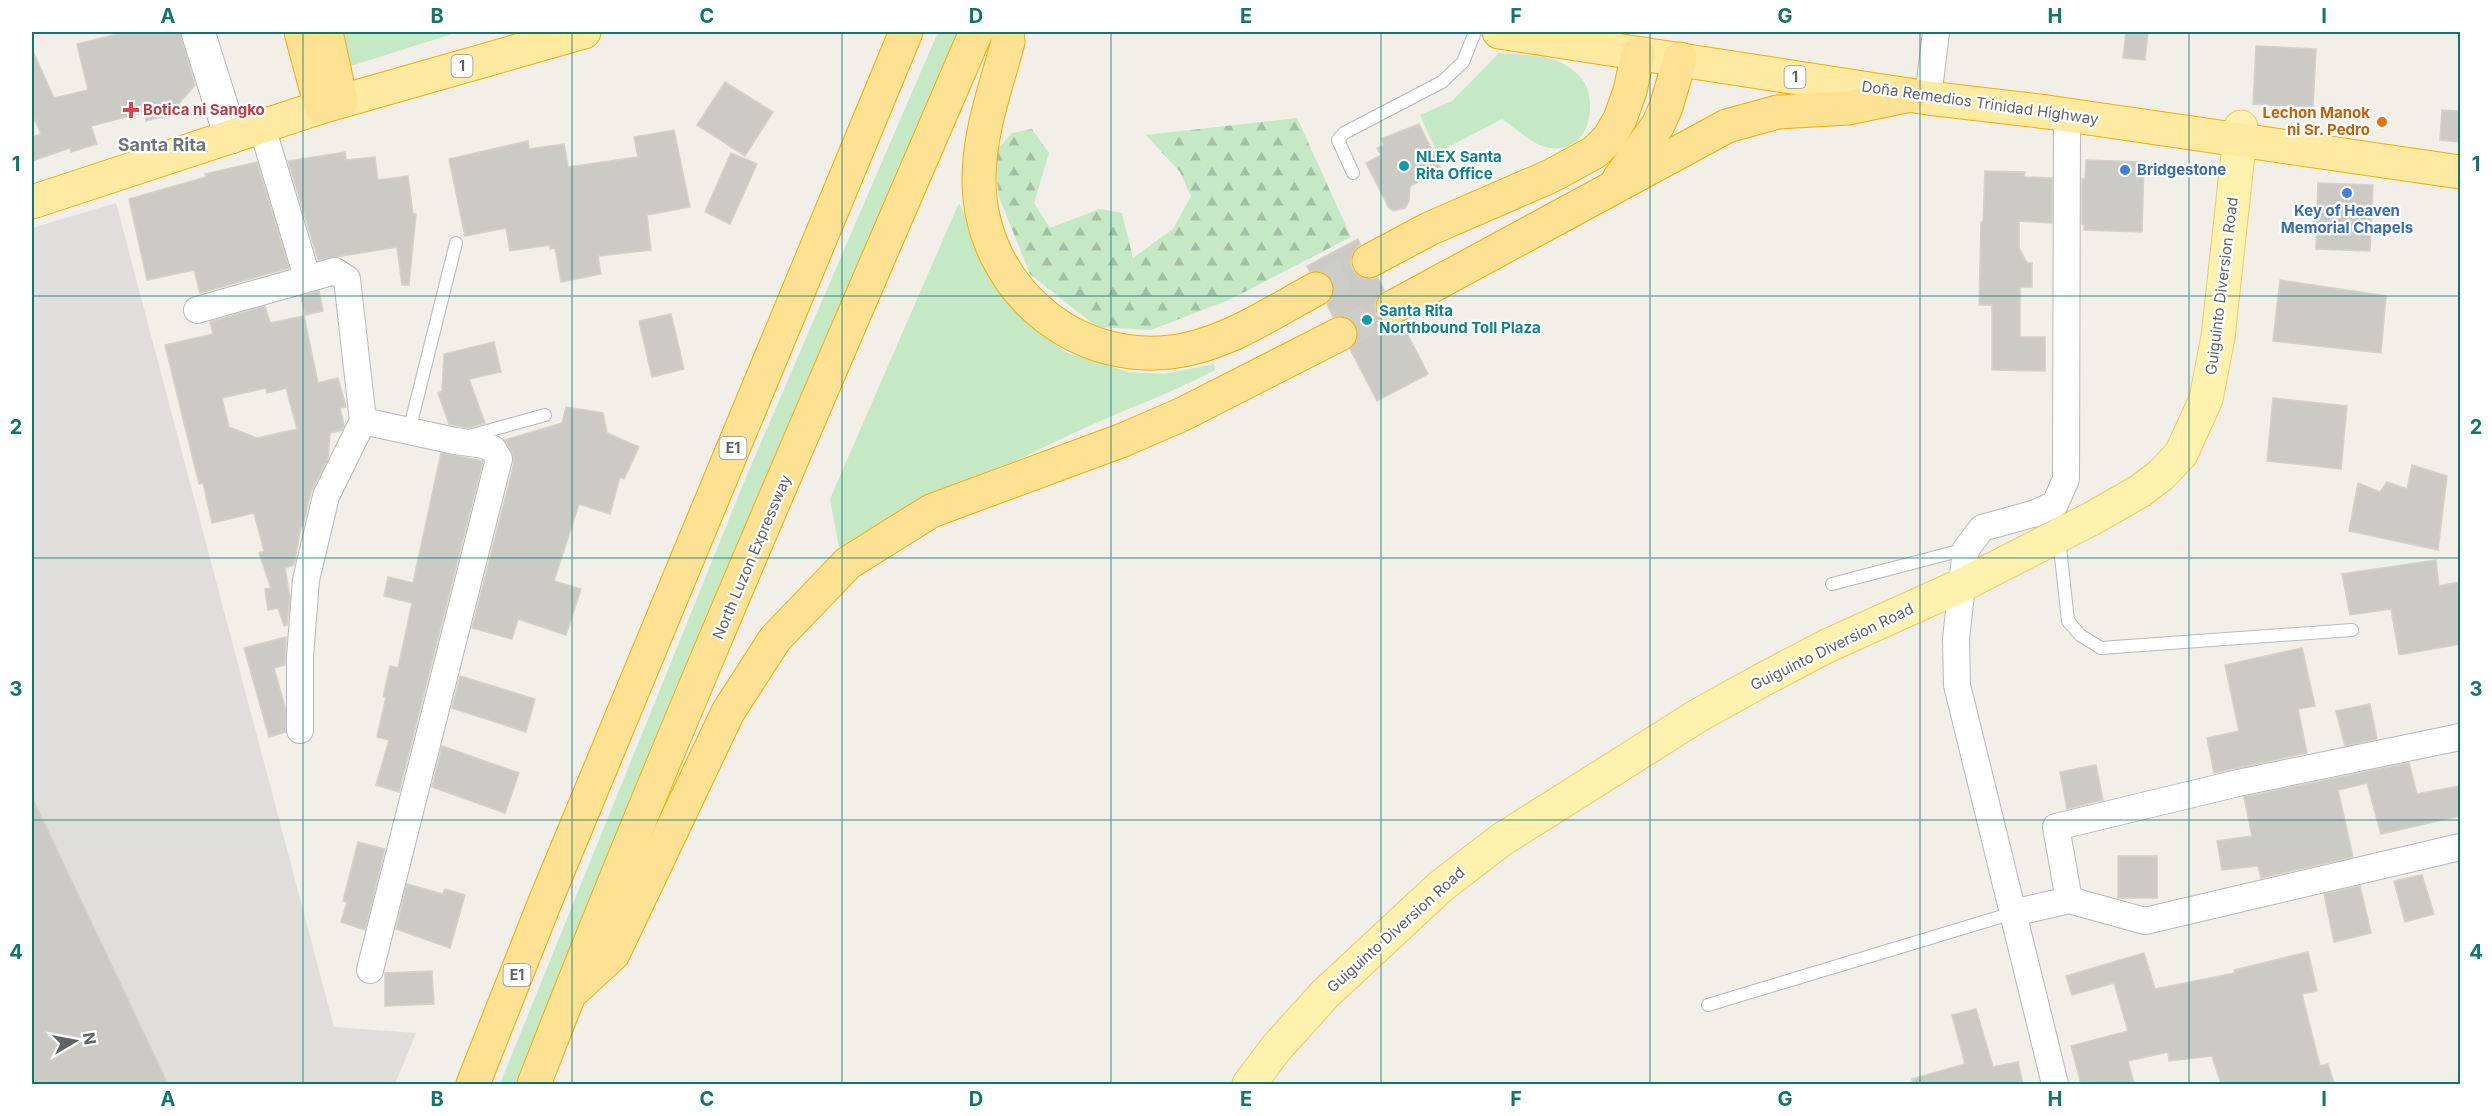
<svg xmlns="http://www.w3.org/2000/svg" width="2492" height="1116" font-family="Inter,sans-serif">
  <defs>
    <pattern id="forest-firs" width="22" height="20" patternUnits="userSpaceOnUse" patternTransform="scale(1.5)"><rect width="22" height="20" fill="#c5e8c5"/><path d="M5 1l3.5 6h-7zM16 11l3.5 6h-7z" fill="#a3c0a4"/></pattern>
  </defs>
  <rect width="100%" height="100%" fill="#f1efe8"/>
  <path fill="#e0deda" d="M 116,203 L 334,1027 L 416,1033 L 395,1084 L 32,1084 L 32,228 Z"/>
  <g fill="#c5e8c5">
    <path d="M 342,32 L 458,32 L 351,66 Z"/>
    <path d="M 938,32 L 963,32 L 531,1084 L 500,1084 L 747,475 Z"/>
    <path d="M 1499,53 C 1516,55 1539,54 1555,60 C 1567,64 1585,77 1588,91 C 1596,121 1581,156 1545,147 C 1531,143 1515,128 1502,119 L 1437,153 L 1420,115 L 1452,101 Z"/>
    <path d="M 959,203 L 1000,289 L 1029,324 L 1065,352 L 1128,372 L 1164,374 L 1214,364 L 1215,370 C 1172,393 1126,409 1082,429 C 1003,466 926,506 850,548 L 839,547 L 830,499 Z"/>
  </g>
  <path fill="url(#forest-firs)" d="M 1297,118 L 1351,237 L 1231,299 L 1151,330 L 1097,327 L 1030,274 L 999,197 L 994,153 L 1012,133 L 1032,129 L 1049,153 L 1034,203 L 1050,228 L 1100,209 L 1122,213 L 1133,258 L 1173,229 L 1191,196 L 1180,172 L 1146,135 Z"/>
  <g fill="#cccac5" stroke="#d6d1c6" stroke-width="1.5" fill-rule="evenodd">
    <path d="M 126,32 L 180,32 L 195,85 L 169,115 L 146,121 L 145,112 L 91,126 L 97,144 L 71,152 L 70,148 L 32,161 L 32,137 L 41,134 L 32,114 L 32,49 L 54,98 L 88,90 L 77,44 Z"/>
    <path d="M 2126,32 L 2148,32 L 2145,60 L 2123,58 Z"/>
    <path d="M 2256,46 L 2316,49 L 2313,107 L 2253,104 Z"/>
    <path d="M 725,82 L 773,112 L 745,156 L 697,125 Z"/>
    <path d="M 2442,110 L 2460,111 L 2458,142 L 2440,140 Z"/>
    <path d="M 1419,124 L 1442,170 L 1410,186 L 1409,201 L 1405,208 L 1393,211 L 1389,208 L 1366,163 L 1381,155 L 1377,148 L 1384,145 L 1381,139 Z"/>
    <path d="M 674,130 L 690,207 L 647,215 L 651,250 L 598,256 L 601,274 L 561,282 L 555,248 L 550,249 L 550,245 L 510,251 L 506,228 L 465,236 L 449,159 L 528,141 L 529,149 L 564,144 L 568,167 L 638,157 L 634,137 Z"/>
    <path d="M 345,152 L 346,160 L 375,157 L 378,180 L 408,176 L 413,214 L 416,214 L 409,285 L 402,285 L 397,247 L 318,260 L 288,161 Z"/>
    <path d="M 731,153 L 757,164 L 730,224 L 705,212 Z"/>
    <path d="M 2086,160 L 2144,162 L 2142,232 L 2084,230 L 2084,224 L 2082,224 L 2082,179 L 2085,179 Z"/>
    <path d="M 257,162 L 289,268 L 200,293 L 194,270 L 147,280 L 129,199 L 206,177 L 205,174 Z"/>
    <path d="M 1985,171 L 2025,172 L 2024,177 L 2052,178 L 2052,223 L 2019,221 L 2019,248 L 2027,263 L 2032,263 L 2032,287 L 2020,287 L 2020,337 L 2045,337 L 2045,371 L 1992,370 L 1992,305 L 1979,305 L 1981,222 L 1983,222 Z"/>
    <path d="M 2318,183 L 2373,185 L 2370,251 L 2316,249 Z"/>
    <path d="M 1358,239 L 1360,244 L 1353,252 L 1350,261 L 1352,269 L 1360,277 L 1369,280 L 1378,278 L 1384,290 L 1377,298 L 1374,306 L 1376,315 L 1384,323 L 1393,326 L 1402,324 L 1428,374 L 1377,401 L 1350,349 L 1356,344 L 1359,336 L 1356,325 L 1350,318 L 1342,315 L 1333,317 L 1327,304 L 1332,298 L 1335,290 L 1333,280 L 1325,273 L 1317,270 L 1310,272 L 1307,266 Z"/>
    <path d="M 2280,280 L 2386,296 L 2381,353 L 2273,341 Z"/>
    <path d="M 319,291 L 323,311 L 305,315 L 301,296 Z"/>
    <path d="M 265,306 L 270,323 L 304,316 L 318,383 L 338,378 L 346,407 L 340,408 L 344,425 L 342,430 L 330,433 L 328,459 L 311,492 L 303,526 L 301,527 L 294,565 L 285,568 L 290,598 L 287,625 L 284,626 L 278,608 L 268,610 L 265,589 L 271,588 L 259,553 L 264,551 L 254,513 L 212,523 L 203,483 L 199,484 L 165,345 L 213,334 L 210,322 ZM 266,388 L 267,393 L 286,388 L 297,429 L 257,438 L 229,427 L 222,398 Z"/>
    <path d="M 671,314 L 684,369 L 652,377 L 639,321 Z"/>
    <path d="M 494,342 L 501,372 L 469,379 L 485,423 L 468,428 L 449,424 L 438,393 L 442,391 L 444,354 Z"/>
    <path d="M 2273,398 L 2347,406 L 2341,469 L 2267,461 Z"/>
    <path d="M 566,407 L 603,413 L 607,433 L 639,447 L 624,479 L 620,477 L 610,514 L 579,504 L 554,581 L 581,589 L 566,635 L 518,619 L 512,639 L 472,628 L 514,463 L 512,452 L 505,440 L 562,423 Z"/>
    <path d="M 441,453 L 483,461 L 399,792 L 376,785 L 389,740 L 377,737 L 386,697 L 383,697 L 390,666 L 398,668 L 412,603 L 384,596 L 388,577 L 413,583 Z"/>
    <path d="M 2412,465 L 2447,476 L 2438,550 L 2349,531 L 2358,483 L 2380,492 L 2387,482 L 2407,489 Z"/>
    <path d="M 2436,560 L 2439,586 L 2460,582 L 2460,644 L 2399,655 L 2391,609 L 2350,615 L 2342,574 Z"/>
    <path d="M 286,637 L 285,665 L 274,668 L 285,707 L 286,732 L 269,737 L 244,648 Z"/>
    <path d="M 2302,648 L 2315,706 L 2298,709 L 2307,753 L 2214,773 L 2207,738 L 2239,731 L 2225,665 Z"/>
    <path d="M 460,676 L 535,699 L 526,732 L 452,708 Z"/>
    <path d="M 2370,704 L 2377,739 L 2345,746 L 2336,711 Z"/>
    <path d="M 442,746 L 519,773 L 505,813 L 432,787 Z"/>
    <path d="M 2409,763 L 2417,794 L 2460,786 L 2460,816 L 2381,834 L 2367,783 L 2338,790 L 2353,857 L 2261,878 L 2258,866 L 2222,870 L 2217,841 L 2252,836 L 2244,797 Z"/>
    <path d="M 2096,765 L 2103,800 L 2067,809 L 2060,772 Z"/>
    <path d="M 32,797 L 168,1084 L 32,1084 Z"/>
    <path d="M 358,842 L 385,849 L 365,930 L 341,922 L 347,902 L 343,901 Z"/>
    <rect x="2118" y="856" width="39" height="42"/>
    <path d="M 2422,875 L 2434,914 L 2405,922 L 2394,881 Z"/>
    <path d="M 407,884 L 443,894 L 445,889 L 465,895 L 450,948 L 396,929 Z"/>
    <path d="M 2360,886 L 2371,933 L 2334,942 L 2324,894 Z"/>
    <path d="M 2308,952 L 2317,991 L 2302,994 L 2320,1066 L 2328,1064 L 2334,1084 L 2221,1084 L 2212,1056 L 2169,1061 L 2168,1052 L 2128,1061 L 2134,1084 L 2081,1084 L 2071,1046 L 2128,1031 L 2114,983 L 2072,995 L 2066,976 L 2144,953 L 2155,989 L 2235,973 L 2234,970 Z"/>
    <path d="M 432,971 L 434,1004 L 385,1006 L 385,973 Z"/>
    <path d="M 1976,1009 L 1993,1067 L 2018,1062 L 2023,1084 L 1913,1084 L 1912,1079 L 1965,1064 L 1952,1015 Z"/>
  </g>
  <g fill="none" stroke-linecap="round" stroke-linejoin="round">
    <g stroke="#ccccc8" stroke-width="33" stroke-dasharray="33 16" stroke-linecap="butt">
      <path d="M 1316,289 L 1369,261"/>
      <path d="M 1340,334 L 1393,307"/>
    </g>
    <defs>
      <g id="service">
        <path d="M 1353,173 L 1338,140 L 1344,133 L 1442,82 L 1463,62 L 1475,32"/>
        <path d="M 409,431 L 456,243"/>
        <path d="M 469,436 L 545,415"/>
        <path d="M 2059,538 L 2068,621 L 2080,635 L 2101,648 L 2352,630"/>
        <path d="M 1832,584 L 1966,549"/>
        <path d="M 1708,1005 L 2013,913"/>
      </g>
      <g id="minor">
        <path d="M 1928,98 L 1936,32"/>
        <path d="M 262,127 L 307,277"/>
        <path d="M 197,310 L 335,271 L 347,279 L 363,421 L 455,441 L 484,445 L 493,449 L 499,459 L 370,970"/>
        <path d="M 300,730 L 300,657 L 306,580 L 326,496 L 363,421"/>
        <path d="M 2069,900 L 2056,827 L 2238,783 L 2460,737"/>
        <path d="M 2013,913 L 2069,900 L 2145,921 L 2460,847"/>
        <path d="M 2055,1084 L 1957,685 L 1956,639 L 1966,549 L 1982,528 L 2036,513 L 2055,504 L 2066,479 L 2067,115"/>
      </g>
      <path id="secondary" d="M 198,32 L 231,137"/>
      <path id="primary" d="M 1249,1084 L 1278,1046 L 1325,994 L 1440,887 L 1501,840 L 1699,715 L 1764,679 L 1827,646 L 1962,585 L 2091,519 L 2140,491 L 2161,475 L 2181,454 L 2206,399 L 2218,337 L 2241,127"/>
      <g id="trunk">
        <path d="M 1499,32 L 1928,98 L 2047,112 L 2460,172"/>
        <path d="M 32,202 L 321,107 L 584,32"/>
      </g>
      <g id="motorway">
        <path d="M 301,32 L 321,107"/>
        <path d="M 326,32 L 341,101"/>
        <path d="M 1007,32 L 1008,42 C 996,87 979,132 979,179 C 979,289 1080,373 1188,349 C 1234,339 1275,311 1316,289"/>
        <path d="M 1619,179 L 1658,125 L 1666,107 L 1680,59"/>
        <path d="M 1369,261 L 1429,229 L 1551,176 L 1595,152 L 1609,138 L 1620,119 L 1630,91 L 1638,54"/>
        <path d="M 1393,307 L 1727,126 L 1778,112 L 1848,108 L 1910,95"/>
        <path d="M 575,989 L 613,954 L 728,712 L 775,639 L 848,563 L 931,511 L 1123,440 L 1183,414 L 1340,334"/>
        <path d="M 473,1084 L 545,902 L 906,32"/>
        <path d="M 534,1084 C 672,730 826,381 976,32"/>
      </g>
    </defs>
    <use href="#service" stroke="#b5b8bc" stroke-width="14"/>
    <use href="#minor" stroke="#b5b8bc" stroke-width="28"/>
    <use href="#secondary" stroke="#b6babf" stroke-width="35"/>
    <use href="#primary" stroke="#f2c960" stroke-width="35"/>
    <use href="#trunk" stroke="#f9ab00" stroke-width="35"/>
    <use href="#motorway" stroke="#f9ab00" stroke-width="35"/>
    <use href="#service" stroke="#fff" stroke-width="12"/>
    <use href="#minor" stroke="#fff" stroke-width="26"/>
    <use href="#secondary" stroke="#fff" stroke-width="33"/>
    <use href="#primary" stroke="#fff2af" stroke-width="33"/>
    <use href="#trunk" stroke="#feeaa1" stroke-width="33"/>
    <use href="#motorway" stroke="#fde293" stroke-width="33"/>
  </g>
  <path fill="none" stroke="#0f766e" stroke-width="1.5" stroke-opacity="0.55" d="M 303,32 L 303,1084M 572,32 L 572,1084M 842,32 L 842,1084M 1111,32 L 1111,1084M 1381,32 L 1381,1084M 1650,32 L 1650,1084M 1920,32 L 1920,1084M 2189,32 L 2189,1084M 32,296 L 2460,296M 32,558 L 2460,558M 32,820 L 2460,820"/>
  <path fill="#e0444e" stroke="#fff" stroke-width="2" d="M128 101h6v6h6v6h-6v6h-6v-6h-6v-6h6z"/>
  <circle fill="#e8710a" stroke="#fff" stroke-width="2" cx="2382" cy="122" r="6"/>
  <g fill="#0f9aa8" stroke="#fff" stroke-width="2">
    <circle cx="1404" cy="166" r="6"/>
    <circle cx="1367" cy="320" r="6"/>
  </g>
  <g fill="#3f7fe0" stroke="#fff" stroke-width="2">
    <circle cx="2125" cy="170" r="6"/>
    <circle cx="2347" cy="193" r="6"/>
  </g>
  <g text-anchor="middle" stroke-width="4.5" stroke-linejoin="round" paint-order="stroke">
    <g fill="#fff" stroke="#8f9295" stroke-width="1.5">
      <rect x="451.5" y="55" width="21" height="22" rx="4.5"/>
      <rect x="1784.5" y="66" width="21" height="22" rx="4.5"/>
      <rect x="719.5" y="437" width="27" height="22" rx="4.5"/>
      <rect x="503.5" y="964" width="27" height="22" rx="4.5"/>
    </g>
    <g font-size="14" font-weight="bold" fill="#5f6368">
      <text x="462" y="71">1</text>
      <text x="1795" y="82">1</text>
      <text x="733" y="453">E1</text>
      <text x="517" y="980">E1</text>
    </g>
    <g font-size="15" fill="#5f6368" stroke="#fff">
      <text transform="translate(1980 103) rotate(8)" y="5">Doña Remedios Trinidad Highway</text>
      <text transform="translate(2222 286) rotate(-83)" y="5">Guiguinto Diversion Road</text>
      <text transform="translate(752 557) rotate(-67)" y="5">North Luzon Expressway</text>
      <text transform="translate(1832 647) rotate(-26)" y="5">Guiguinto Diversion Road</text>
      <text transform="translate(1396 930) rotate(-42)" y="5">Guiguinto Diversion Road</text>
    </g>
    <g font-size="15" font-weight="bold" fill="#be3a42" stroke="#fff" text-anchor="start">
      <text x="143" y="115">Botica ni Sangko</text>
    </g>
    <g font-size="15" font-weight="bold" fill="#c56008" stroke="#fff" text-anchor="end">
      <text x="2370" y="118">Lechon Manok<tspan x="2370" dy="17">ni Sr. Pedro</tspan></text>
    </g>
    <g font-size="15" font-weight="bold" fill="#0d838f" stroke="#fff" text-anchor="start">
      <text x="1416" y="162">NLEX Santa<tspan x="1416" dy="17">Rita Office</tspan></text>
      <text x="1379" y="316">Santa Rita<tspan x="1379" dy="17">Northbound Toll Plaza</tspan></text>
    </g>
    <g font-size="15" font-weight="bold" fill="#366cbe" stroke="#fff" text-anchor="start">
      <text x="2137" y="175">Bridgestone</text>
      <text x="2347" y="216" text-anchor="middle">Key of Heaven<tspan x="2347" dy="17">Memorial Chapels</tspan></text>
    </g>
    <g font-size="18" font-weight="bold" fill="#70757a" stroke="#fff">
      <text x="162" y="151">Santa Rita</text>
    </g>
  </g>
  <rect width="2492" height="1116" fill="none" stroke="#ffffff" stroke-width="66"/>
  <g transform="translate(75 1041) rotate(80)" stroke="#ffffff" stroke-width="4.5" paint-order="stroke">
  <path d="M0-4.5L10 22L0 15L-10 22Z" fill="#5f6368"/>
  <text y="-9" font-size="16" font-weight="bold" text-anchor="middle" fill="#5f6368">N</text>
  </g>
  <rect x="33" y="33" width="2426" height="1050" fill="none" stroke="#0f766e" stroke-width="2"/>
  <g font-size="20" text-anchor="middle" font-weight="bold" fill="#0f766e">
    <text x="168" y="23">A</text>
    <text x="437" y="23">B</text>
    <text x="707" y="23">C</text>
    <text x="976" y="23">D</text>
    <text x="1246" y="23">E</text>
    <text x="1516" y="23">F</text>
    <text x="1785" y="23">G</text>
    <text x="2055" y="23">H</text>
    <text x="2324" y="23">I</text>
    <text x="16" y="171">1</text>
    <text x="2476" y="171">1</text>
    <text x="16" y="434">2</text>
    <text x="2476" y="434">2</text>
    <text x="16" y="696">3</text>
    <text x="2476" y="696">3</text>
    <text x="16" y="959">4</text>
    <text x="2476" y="959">4</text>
    <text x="168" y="1106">A</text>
    <text x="437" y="1106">B</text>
    <text x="707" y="1106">C</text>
    <text x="976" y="1106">D</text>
    <text x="1246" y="1106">E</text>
    <text x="1516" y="1106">F</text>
    <text x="1785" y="1106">G</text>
    <text x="2055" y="1106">H</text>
    <text x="2324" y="1106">I</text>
  </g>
</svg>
